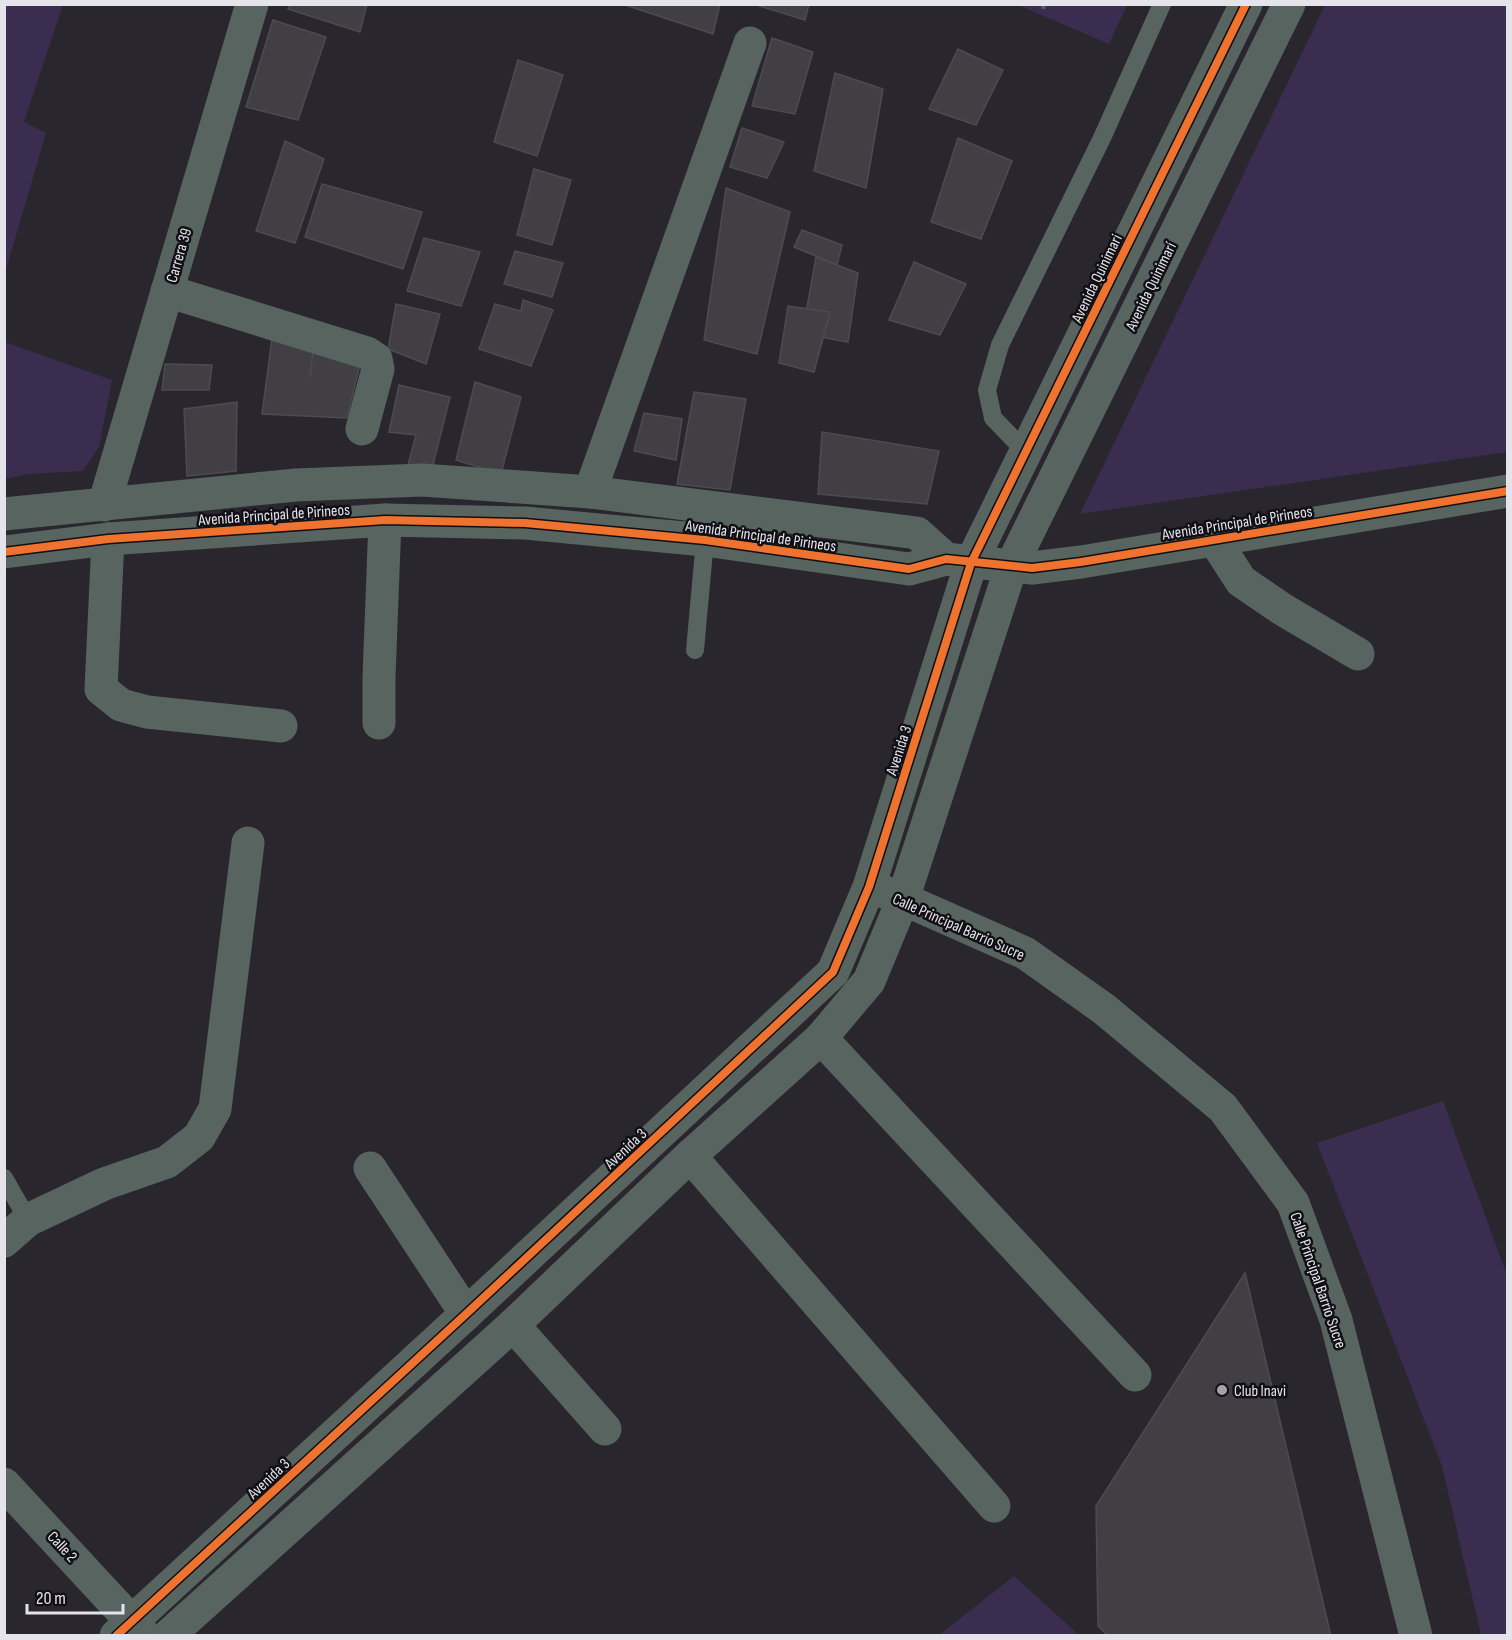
<svg xmlns="http://www.w3.org/2000/svg" width="1512" height="1640" font-family="'Sofia Sans Condensed',sans-serif">
  <rect width="100%" height="100%" fill="#29272d"/>
  <g fill="#3a2d50">
    <path d="M 5,4 L 63,5 L 24,122 L 46,133 L 5,273 Z"/>
    <path d="M 1018,5 L 1127,5 L 1109,44 Z"/>
    <path d="M 1325,5 L 1507,5 L 1507,452 L 1080,514 Z"/>
    <path d="M 5,342 L 112,380 L 99,447 L 83,471 L 28,474 L 5,479 Z"/>
    <path d="M 1443,1101 L 1507,1275 L 1507,1635 L 1481,1635 L 1442,1466 L 1317,1143 Z"/>
    <path d="M 1014,1576 L 1079,1635 L 939,1635 Z"/>
  </g>
  <g fill="#413f44" stroke="#4c4b50" stroke-width="1.5">
    <path d="M 290,4 L 367,4 L 360,32 L 288,9 Z"/>
    <path d="M 622,4 L 720,4 L 713,34 Z"/>
    <path d="M 753,4 L 809,4 L 805,20 Z"/>
    <path d="M 273,20 L 326,37 L 298,120 L 246,107 Z"/>
    <path d="M 772,38 L 813,52 L 795,114 L 752,106 Z"/>
    <path d="M 958,49 L 1003,70 L 976,125 L 929,109 Z"/>
    <path d="M 518,60 L 563,75 L 537,156 L 494,142 Z"/>
    <path d="M 835,73 L 883,89 L 866,188 L 814,171 Z"/>
    <path d="M 742,128 L 784,142 L 767,178 L 730,167 Z"/>
    <path d="M 958,138 L 1012,161 L 981,239 L 931,222 Z"/>
    <path d="M 285,141 L 324,159 L 295,243 L 256,231 Z"/>
    <path d="M 534,169 L 571,180 L 552,245 L 517,235 Z"/>
    <path d="M 322,184 L 422,212 L 403,269 L 305,237 Z"/>
    <path d="M 726,188 L 790,212 L 757,354 L 704,340 Z"/>
    <path d="M 802,230 L 842,245 L 837,265 L 794,247 Z"/>
    <path d="M 424,238 L 480,252 L 461,306 L 407,291 Z"/>
    <path d="M 515,251 L 563,263 L 552,297 L 504,284 Z"/>
    <path d="M 816,257 L 858,273 L 848,342 L 804,334 L 807,307 Z"/>
    <path d="M 914,262 L 966,284 L 940,335 L 889,320 Z"/>
    <path d="M 523,300 L 553,310 L 531,366 L 479,349 L 495,304 L 521,311 Z"/>
    <path d="M 396,304 L 440,314 L 426,364 L 388,349 Z"/>
    <path d="M 788,306 L 830,312 L 814,372 L 779,363 Z"/>
    <path d="M 272,338 L 314,343 L 310,377 L 313,352 L 361,360 L 347,418 L 262,414 Z"/>
    <path d="M 165,364 L 212,365 L 209,390 L 162,390 Z"/>
    <path d="M 475,382 L 521,397 L 501,474 L 456,460 Z"/>
    <path d="M 399,385 L 450,397 L 432,469 L 408,465 L 416,435 L 389,432 Z"/>
    <path d="M 694,392 L 746,399 L 730,490 L 677,484 Z"/>
    <path d="M 237,402 L 236,471 L 187,476 L 184,409 Z"/>
    <path d="M 644,413 L 682,419 L 676,460 L 634,451 Z"/>
    <path d="M 822,432 L 939,451 L 927,504 L 818,494 Z"/>
    <path d="M 1245,1273 L 1331,1636 L 1108,1636 L 1098,1626 L 1096,1506 Z"/>
  </g>
  <g fill="none" stroke-linecap="round" stroke-linejoin="round">
    <path stroke="#59615f" stroke-width="4" stroke-dasharray="4.5 3" stroke-linecap="butt" d="M 1043,9 L 1044,4"/>
    <g stroke="#576460" stroke-width="18">
      <path d="M 1026,452 L 993,418 L 987,390 L 1000,345 L 1102,138 L 1162,4"/>
      <path d="M 695,650 L 705,540"/>
      <path d="M 4,1178 L 28,1220"/>
    </g>
    <g stroke="#576460" stroke-width="33">
      <path d="M 167,291 L 367,353 L 376,359 L 378,369 L 362,429"/>
      <path d="M 590,492 L 750,43"/>
      <path d="M 104,505 L 252,4"/>
      <path d="M 4,514 L 296,485 L 422,480 L 590,492 L 917,533 L 946,559"/>
      <path d="M 108,539 L 101,689 L 121,705 L 147,712 L 281,726"/>
      <path d="M 1214,539 L 1241,581 L 1282,609 L 1358,654"/>
      <path d="M 4,552 L 108,539 L 385,520 L 525,523 L 705,540 L 909,569 L 946,559 L 1032,568 L 1081,562 L 1508,491"/>
      <path d="M 379,723 L 379,677 L 385,520"/>
      <path d="M 882,891 L 903,899 L 1025,953 L 1104,1009 L 1223,1108 L 1293,1203 L 1336,1320 L 1416,1636"/>
      <path d="M 821,1038 L 1135,1375"/>
      <path d="M 690,1156 L 994,1506"/>
      <path d="M 370,1168 L 466,1314"/>
      <path d="M 4,1241 L 28,1220 L 104,1184 L 167,1162 L 199,1137 L 215,1109 L 248,843"/>
      <path d="M 513,1325 L 605,1429"/>
      <path d="M 4,1484 L 145,1636"/>
      <path d="M 116,1636 L 466,1314 L 833,972 L 869,887 L 971,563 L 1246,4"/>
      <path d="M 168,1636 L 513,1325 L 690,1156 L 821,1038 L 869,981 L 903,899 L 1011,567 L 1289,4"/>
    </g>
    <defs>
      <g id="cycleway">
        <path d="M 4,552 L 108,539 L 385,520 L 525,523 L 705,540 L 909,569 L 946,559 L 1032,568 L 1081,562 L 1508,491"/>
        <path d="M 116,1636 L 466,1314 L 833,972 L 869,887 L 971,563 L 1246,4"/>
      </g>
    </defs>
    <use href="#cycleway" stroke="#100f14" stroke-width="11"/>
    <use href="#cycleway" stroke="#ef722f" stroke-width="8"/>
  </g>
  <circle fill="#a4a2a8" stroke="#100f14" stroke-width="2" cx="1222" cy="1390" r="6"/>
  <g text-anchor="middle" stroke-width="5" stroke-linejoin="round" paint-order="stroke">
    <g font-size="16" fill="#e6e4eb" stroke="#100f14">
      <text transform="translate(178 255) rotate(-74)" y="6">Carrera 39</text>
      <text transform="translate(1096 278) rotate(-64)" y="6">Avenida Quinimari</text>
      <text transform="translate(1150 286) rotate(-64)" y="6">Avenida Quinimarí</text>
      <text transform="translate(274 514) rotate(-4)" y="6">Avenida Principal de Pirineos</text>
      <text transform="translate(1237 522) rotate(-9)" y="6">Avenida Principal de Pirineos</text>
      <text transform="translate(761 535) rotate(8)" y="6">Avenida Principal de Pirineos</text>
      <text transform="translate(898 750) rotate(-72)" y="6">Avenida 3</text>
      <text transform="translate(959 926) rotate(24)" y="6">Calle Principal Barrio Sucre</text>
      <text transform="translate(625 1148) rotate(-43)" y="6">Avenida 3</text>
      <text transform="translate(1319 1280) rotate(71)" y="6">Calle Principal Barrio Sucre</text>
      <text transform="translate(268 1478) rotate(-43)" y="6">Avenida 3</text>
      <text transform="translate(63 1546) rotate(47)" y="6">Calle 2</text>
    </g>
    <g font-size="16" fill="#e6e4eb" stroke="#100f14" text-anchor="start">
      <text x="1234" y="1396">Club Inavi</text>
    </g>
  </g>
  <rect width="1512" height="1640" fill="none" stroke="#e6e4eb" stroke-width="12"/>
  <path d="M27 1604v9h96v-9" fill="none" stroke="#e6e4eb" stroke-width="3"/>
  <text x="36" y="1604" font-size="18" fill="#e6e4eb" stroke="#100f14" stroke-width="4.5" paint-order="stroke">20 m</text>
</svg>
